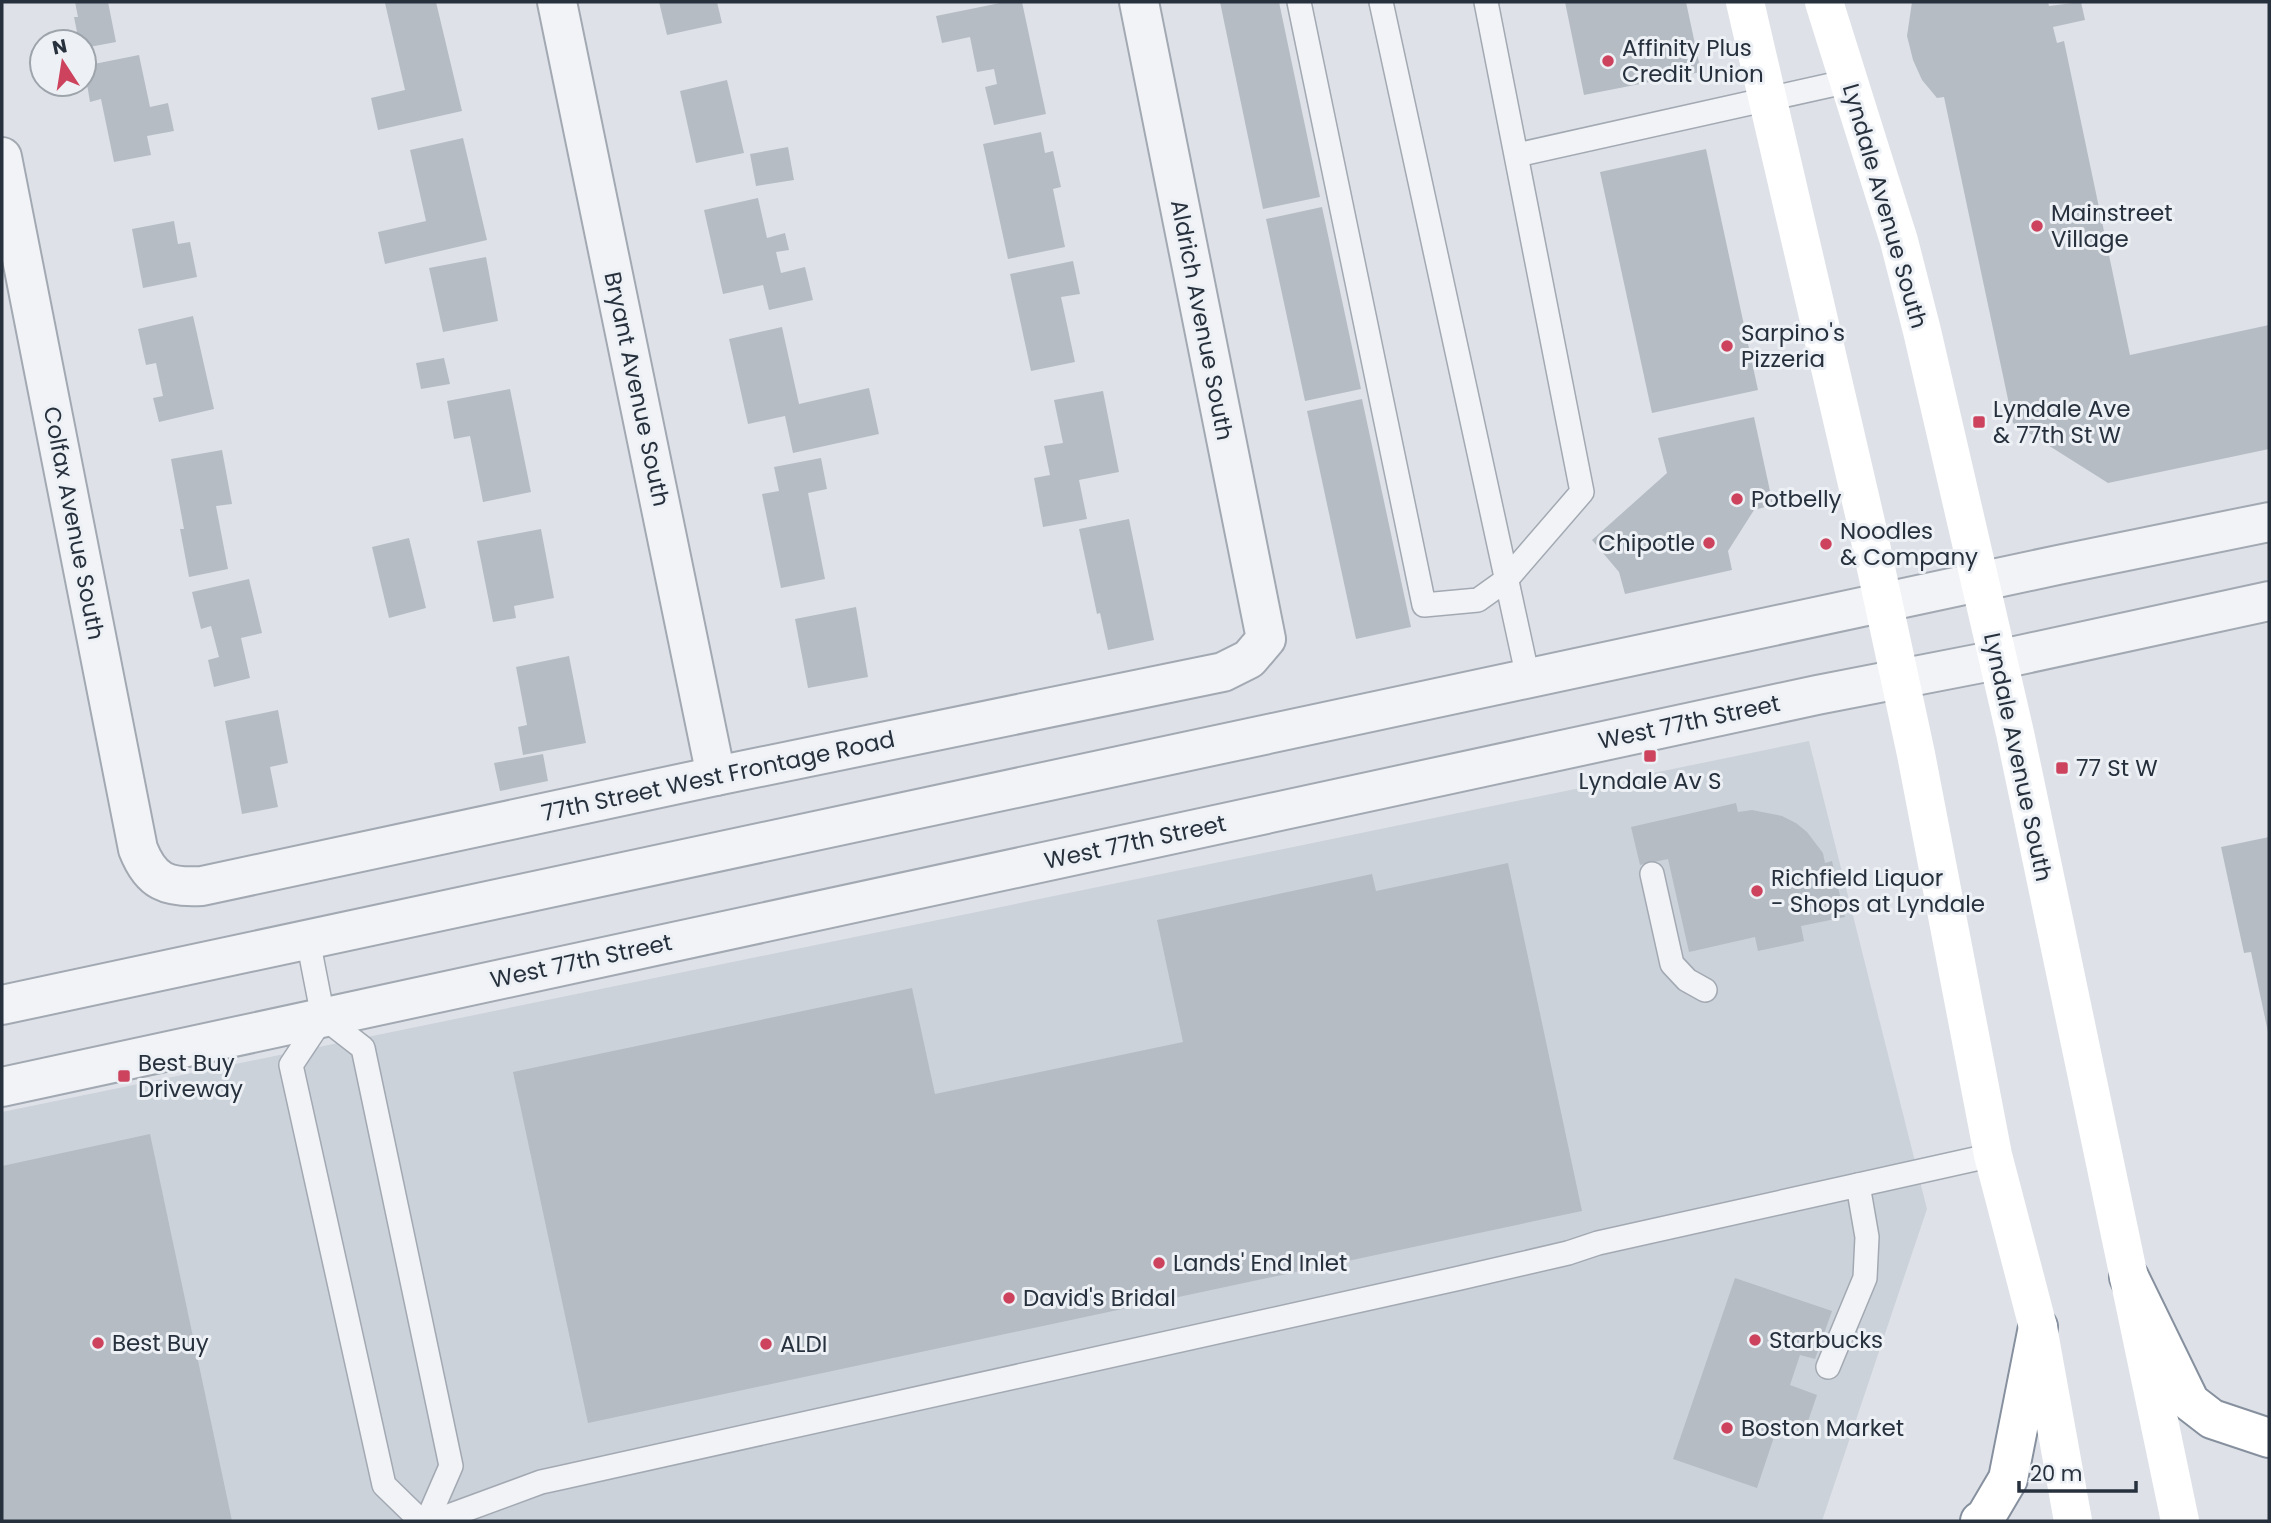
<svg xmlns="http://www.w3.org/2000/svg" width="2271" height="1523" font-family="Poppins,sans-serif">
  <rect width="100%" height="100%" fill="#dee2e8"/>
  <path fill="#ccd2da" d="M 1809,741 L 1927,1209 L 1822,1521 L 2,1521 L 2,1112 Z"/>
  <g fill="#b5bcc4">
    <path d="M 75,2 L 108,2 L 116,42 L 84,48 L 84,42 L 79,42 L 74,17 L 78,17 Z"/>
    <path d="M 391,2 L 436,2 L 462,111 L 378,130 L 371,98 L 405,90 L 385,3 Z"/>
    <path d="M 659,2 L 717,2 L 722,23 L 667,35 Z"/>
    <path d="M 1005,2 L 1022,2 L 1046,114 L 994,125 L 985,87 L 997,84 L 994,69 L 977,72 L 970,37 L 942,43 L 936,16 Z"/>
    <path d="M 1220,2 L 1279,2 L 1320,197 L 1263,209 Z"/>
    <path d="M 1565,2 L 1686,2 L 1701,72 L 1584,95 Z"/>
    <path d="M 1912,2 L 2048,2 L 2049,6 L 2081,2 L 2085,20 L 2053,27 L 2057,43 L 2064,41 L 2130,355 L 2269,325 L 2269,449 L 2108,483 L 2013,423 L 1944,97 L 1937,98 L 1922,80 L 1913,60 L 1907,36 Z"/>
    <path d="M 139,55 L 150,107 L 168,103 L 174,131 L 147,136 L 151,155 L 114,162 L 101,99 L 90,102 L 84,66 Z"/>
    <path d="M 727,80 L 744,153 L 696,163 L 680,91 Z"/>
    <path d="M 1041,132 L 1045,153 L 1053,151 L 1061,187 L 1053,189 L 1065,247 L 1008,259 L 983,144 Z"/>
    <path d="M 463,138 L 487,240 L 385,264 L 378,232 L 426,221 L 410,150 Z"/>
    <path d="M 788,147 L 794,180 L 756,186 L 750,154 Z"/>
    <path d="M 1706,149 L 1758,390 L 1652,413 L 1600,172 Z"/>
    <path d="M 758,198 L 767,238 L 785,233 L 789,250 L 776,252 L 781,273 L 805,267 L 813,300 L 769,310 L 763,285 L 723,294 L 704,210 Z"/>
    <path d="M 1322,207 L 1361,389 L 1305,401 L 1266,219 Z"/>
    <path d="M 174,221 L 178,244 L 190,242 L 197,277 L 143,288 L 132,229 Z"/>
    <path d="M 486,257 L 498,321 L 443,332 L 429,268 Z"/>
    <path d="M 1073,261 L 1080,294 L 1061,297 L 1075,362 L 1031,371 L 1010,274 Z"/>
    <path d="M 193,316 L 214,409 L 159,422 L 153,398 L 163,396 L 156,363 L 146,365 L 138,329 Z"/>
    <path d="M 782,327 L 799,404 L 869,388 L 879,434 L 793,453 L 785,416 L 748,424 L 729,339 Z"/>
    <path d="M 444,358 L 450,384 L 421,389 L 416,363 Z"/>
    <path d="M 510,389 L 531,492 L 483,502 L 470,436 L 454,439 L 447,401 Z"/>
    <path d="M 1103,391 L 1119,472 L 1079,480 L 1087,519 L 1043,527 L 1034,478 L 1050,475 L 1044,446 L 1063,443 L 1054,400 Z"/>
    <path d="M 1362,399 L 1411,627 L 1356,639 L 1307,411 Z"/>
    <path d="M 1754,417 L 1773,505 L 1754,510 L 1728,551 L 1732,570 L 1625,594 L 1619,572 L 1592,540 L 1667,473 L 1658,438 Z"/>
    <path d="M 222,450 L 232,504 L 216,506 L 228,569 L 189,577 L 180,529 L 184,529 L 171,459 Z"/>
    <path d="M 821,458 L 827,489 L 808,493 L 825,579 L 781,588 L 762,494 L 779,491 L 774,467 Z"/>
    <path d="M 1129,519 L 1154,640 L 1108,650 L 1100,613 L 1097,614 L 1079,529 Z"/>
    <path d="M 541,529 L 554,598 L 514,606 L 516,618 L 493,622 L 477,541 Z"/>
    <path d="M 409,538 L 426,608 L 389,618 L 372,547 Z"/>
    <path d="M 249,579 L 262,633 L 241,638 L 250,678 L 214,687 L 208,660 L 219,657 L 211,626 L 201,629 L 192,592 Z"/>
    <path d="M 856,607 L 868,677 L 808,688 L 795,619 Z"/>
    <path d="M 569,656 L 586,743 L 523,755 L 518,727 L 527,725 L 516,667 Z"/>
    <path d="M 278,710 L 288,763 L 270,767 L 278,807 L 242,814 L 225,721 Z"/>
    <path d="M 543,754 L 548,781 L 500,791 L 494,763 Z"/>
    <path d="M 1736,803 L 1738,812 L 1752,810 L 1782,816 L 1796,823 L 1807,832 L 1823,853 L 1825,863 L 1832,861 L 1845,917 L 1801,926 L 1804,941 L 1758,951 L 1755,937 L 1689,952 L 1668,859 L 1640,865 L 1631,827 Z"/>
    <path d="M 2269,837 L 2269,1032 L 2268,1032 L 2251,952 L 2244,953 L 2221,847 Z"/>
    <path d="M 1508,863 L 1582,1211 L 588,1423 L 513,1072 L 912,988 L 935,1094 L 1183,1042 L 1157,920 L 1372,874 L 1376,891 Z"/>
    <path d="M 150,1134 L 232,1521 L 2,1521 L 2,1166 Z"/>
    <path d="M 1735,1278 L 1832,1311 L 1815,1359 L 1800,1355 L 1790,1385 L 1817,1395 L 1804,1433 L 1778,1425 L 1757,1488 L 1673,1459 Z"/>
  </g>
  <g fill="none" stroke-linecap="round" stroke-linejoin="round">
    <defs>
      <g id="service">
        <path d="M 1299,2 L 1424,605 L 1478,600 L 1506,580 L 1582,492 L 1486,2"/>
        <path d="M 1381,2 L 1528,678"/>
        <path d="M 1517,155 L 1849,81"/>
        <path d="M 1652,874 L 1672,964 L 1687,980 L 1705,990"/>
        <path d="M 308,940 L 323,1017 L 363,1048 L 451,1466 L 427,1521"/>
        <path d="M 323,1017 L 291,1065 L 384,1485 L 421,1521"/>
        <path d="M 1828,1367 L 1865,1278 L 1867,1237 L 1858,1185"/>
        <path d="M 435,1521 L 541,1482 L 564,1477 L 1460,1278 L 1568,1253 L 1598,1243 L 1993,1155"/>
      </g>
      <g id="minor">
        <path d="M 557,2 L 716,776"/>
        <path d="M 2,157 L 138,849 C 151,882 167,888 202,886 L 716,776 L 1223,672 L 1249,659 L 1266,639 L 1139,2"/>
      </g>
      <g id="tertiary">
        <path d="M 2,1005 L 2058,565 L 2269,522"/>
        <path d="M 2,1087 L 1817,695 L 1997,660 L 2269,601"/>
      </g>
      <g id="motorway">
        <path d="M 2129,1277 L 2190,1402 L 2212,1419 L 2269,1438"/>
        <path d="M 1980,1521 L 1985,1518 L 2008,1479 L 2038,1327"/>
      </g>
    </defs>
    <use href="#service" stroke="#a3a9b2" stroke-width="26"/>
    <use href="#minor" stroke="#a3a9b2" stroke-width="42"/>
    <use href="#tertiary" stroke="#a3a9b2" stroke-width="42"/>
    <use href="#motorway" stroke="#86909e" stroke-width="42"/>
    <use href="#service" stroke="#f1f3f6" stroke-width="23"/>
    <use href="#minor" stroke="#f1f3f6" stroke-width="38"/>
    <use href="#tertiary" stroke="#f1f3f6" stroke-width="38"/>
    <g stroke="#fff" stroke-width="38">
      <path d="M 1745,2 L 1868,531 L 1916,754 L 1993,1155 L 2038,1327 L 2073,1521"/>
      <path d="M 1824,2 L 1899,241 L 1922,331 L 2015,733 L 2180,1521"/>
    </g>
    <use href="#motorway" stroke="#fff" stroke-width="38"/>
  </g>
  <g fill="#cd435e" stroke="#edf1f5" stroke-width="2.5">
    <circle cx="1608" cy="61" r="7"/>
    <circle cx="2037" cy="226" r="7"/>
    <circle cx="1727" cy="346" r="7"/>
    <rect x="1972" y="415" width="14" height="14" rx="3.5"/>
    <circle cx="1737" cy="499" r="7"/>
    <circle cx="1709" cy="543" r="7"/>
    <circle cx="1826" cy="544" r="7"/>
    <rect x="1643" y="749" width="14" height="14" rx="3.5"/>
    <rect x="2055" y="761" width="14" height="14" rx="3.5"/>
    <circle cx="1757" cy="891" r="7"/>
    <rect x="117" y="1069" width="14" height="14" rx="3.5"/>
    <circle cx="1159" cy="1263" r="7"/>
    <circle cx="1009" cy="1298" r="7"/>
    <circle cx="1755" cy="1340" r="7"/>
    <circle cx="98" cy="1343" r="7"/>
    <circle cx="766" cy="1344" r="7"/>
    <circle cx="1727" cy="1428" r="7"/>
  </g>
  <g text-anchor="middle" stroke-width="6" stroke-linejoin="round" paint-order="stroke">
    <g font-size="23" fill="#27313e" stroke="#edf1f5" text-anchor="start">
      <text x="1622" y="56">Affinity Plus<tspan x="1622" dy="26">Credit Union</tspan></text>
      <text x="2051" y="221">Mainstreet<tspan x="2051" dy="26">Village</tspan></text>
      <text x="1741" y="341">Sarpino's<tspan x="1741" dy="26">Pizzeria</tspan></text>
      <text x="1993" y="417">Lyndale Ave<tspan x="1993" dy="26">&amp; 77th St W</tspan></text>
      <text x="1751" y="507">Potbelly</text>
      <text x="1840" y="539">Noodles<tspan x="1840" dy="26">&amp; Company</tspan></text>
      <text x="1695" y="551" text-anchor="end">Chipotle</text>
      <text x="2076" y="776">77 St W</text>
      <text x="1650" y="789" text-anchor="middle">Lyndale Av S</text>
      <text x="1771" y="886">Richfield Liquor<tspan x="1771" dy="26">- Shops at Lyndale</tspan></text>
      <text x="138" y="1071">Best Buy<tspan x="138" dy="26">Driveway</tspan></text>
      <text x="1173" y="1271">Lands' End Inlet</text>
      <text x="1023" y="1306">David's Bridal</text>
      <text x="1769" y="1348">Starbucks</text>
      <text x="112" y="1351">Best Buy</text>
      <text x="780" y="1352">ALDI</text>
      <text x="1741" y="1436">Boston Market</text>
    </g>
    <g font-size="23" fill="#27313e" stroke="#edf1f5">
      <text transform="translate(1885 206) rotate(74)" y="8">Lyndale Avenue South</text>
      <text transform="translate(1202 320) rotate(79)" y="8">Aldrich Avenue South</text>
      <text transform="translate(637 389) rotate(78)" y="8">Bryant Avenue South</text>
      <text transform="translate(74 523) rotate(79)" y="8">Colfax Avenue South</text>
      <text transform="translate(1689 722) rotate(-12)" y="8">West 77th Street</text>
      <text transform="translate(2018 757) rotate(78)" y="8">Lyndale Avenue South</text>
      <text transform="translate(718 776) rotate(-12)" y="8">77th Street West Frontage Road</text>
      <text transform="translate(1135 842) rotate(-12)" y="8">West 77th Street</text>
      <text transform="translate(581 961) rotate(-12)" y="8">West 77th Street</text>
    </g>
  </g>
  <rect width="2271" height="1523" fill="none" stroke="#27313e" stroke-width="7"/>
  <g transform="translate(63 63) rotate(348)"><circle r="33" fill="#edf1f5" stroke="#9ea4ac" stroke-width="2"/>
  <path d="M0-5L12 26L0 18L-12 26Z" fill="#cd435e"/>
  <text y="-10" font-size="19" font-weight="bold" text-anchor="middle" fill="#27313e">N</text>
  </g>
  <path d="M2019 1481v10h117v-10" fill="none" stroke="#27313e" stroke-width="3.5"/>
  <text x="2030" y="1481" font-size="21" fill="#27313e" stroke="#edf1f5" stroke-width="5" paint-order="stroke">20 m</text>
</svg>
